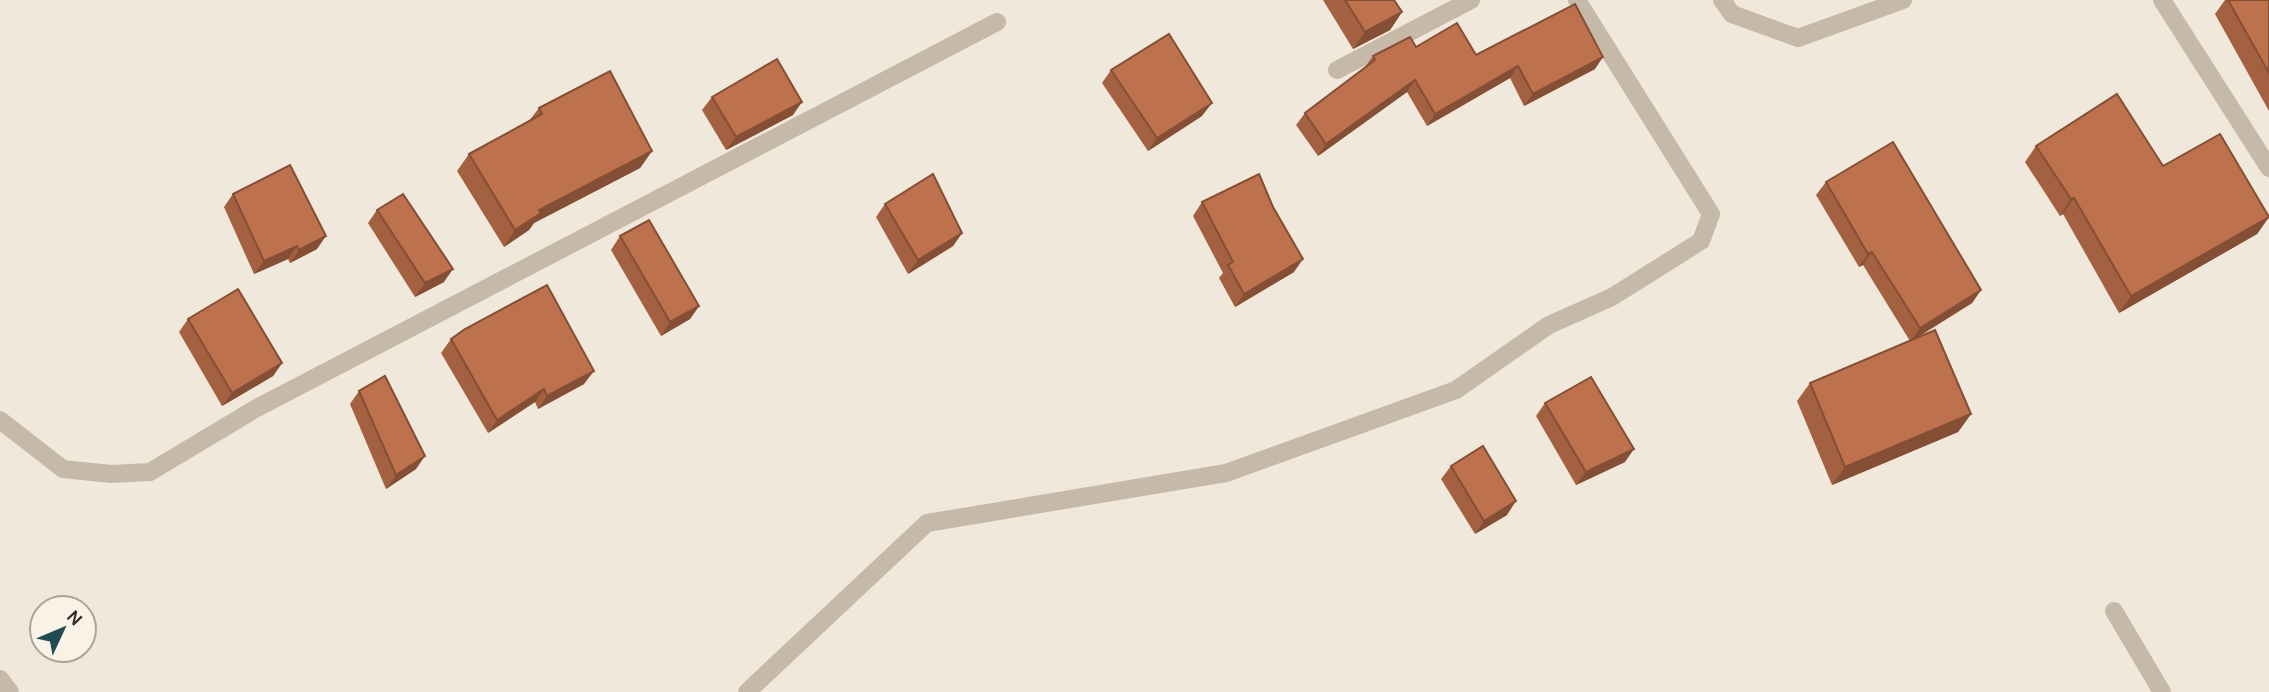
<svg xmlns="http://www.w3.org/2000/svg" width="2269" height="692" font-family="Karla,sans-serif">
  <rect width="100%" height="100%" fill="#f0e8db"/>
  <g fill="none" stroke-linecap="round" stroke-linejoin="round">
    <g stroke="#c7b9a8" stroke-width="18">
      <path d="M 1722,0 L 1732,14 L 1798,38 L 1903,0"/>
      <path d="M 2162,0 L 2269,168"/>
      <path d="M 1337,70 L 1471,0"/>
      <path d="M 0,420 L 63,469 L 111,474 L 150,472 L 255,409 L 997,22"/>
      <path d="M 2114,611 L 2162,692"/>
      <path d="M 0,679 L 10,692"/>
      <path d="M 747,692 L 927,523 L 1226,473 L 1456,390 L 1549,325 L 1612,297 L 1701,241 L 1711,214 L 1577,0"/>
    </g>
  </g>
  <g fill="#a36141">
    <path d="M 1323,0 L 1394,0 L 1402,12 L 1390,30 L 1353,49 Z"/>
    <path d="M 2225,0 L 2269,0 L 2269,111 L 2215,14 Z"/>
    <path d="M 1416,47 L 1476,55 L 1595,69 L 1524,106 L 1510,78 L 1427,126 L 1407,92 L 1318,156 L 1296,125 L 1305,113 L 1365,67 L 1373,56 Z"/>
    <path d="M 1111,70 L 1202,116 L 1148,151 L 1102,83 Z"/>
    <path d="M 712,97 L 793,115 L 726,150 L 702,110 Z"/>
    <path d="M 539,108 L 652,151 L 640,168 L 534,223 L 529,230 L 504,247 L 457,171 L 469,154 L 529,121 Z"/>
    <path d="M 2036,146 L 2163,166 L 2269,217 L 2257,234 L 2119,313 L 2063,214 L 2060,216 L 2025,162 Z"/>
    <path d="M 1826,182 L 1981,290 L 1972,303 L 1915,339 L 1971,414 L 1958,432 L 1832,485 L 1797,401 L 1810,383 L 1910,341 L 1863,265 L 1859,267 L 1816,195 Z"/>
    <path d="M 233,194 L 317,249 L 290,263 L 288,259 L 254,274 L 224,207 Z"/>
    <path d="M 1202,202 L 1294,272 L 1235,307 L 1219,278 L 1223,273 L 1193,216 Z"/>
    <path d="M 885,204 L 962,233 L 953,246 L 908,274 L 876,217 Z"/>
    <path d="M 377,210 L 444,282 L 415,297 L 368,223 Z"/>
    <path d="M 620,236 L 699,306 L 690,319 L 661,336 L 611,250 Z"/>
    <path d="M 188,319 L 282,363 L 273,376 L 222,406 L 179,332 Z"/>
    <path d="M 451,339 L 584,384 L 538,409 L 535,402 L 488,433 L 441,353 Z"/>
    <path d="M 359,391 L 416,469 L 386,489 L 350,404 Z"/>
    <path d="M 1545,403 L 1625,462 L 1576,485 L 1536,416 Z"/>
    <path d="M 1451,466 L 1507,515 L 1475,534 L 1441,479 Z"/>
  </g>
  <g fill="#844f35">
    <path d="M 1402,12 L 1390,30 L 1353,49 L 1365,32 Z"/>
    <path d="M 1603,57 L 1595,69 L 1524,106 L 1533,94 Z"/>
    <path d="M 1518,66 L 1510,78 L 1427,126 L 1435,114 Z"/>
    <path d="M 1415,80 L 1407,92 L 1318,156 L 1326,144 Z"/>
    <path d="M 802,102 L 793,115 L 726,150 L 736,137 Z"/>
    <path d="M 1212,103 L 1202,116 L 1148,151 L 1157,138 Z"/>
    <path d="M 652,151 L 640,168 L 534,223 L 529,230 L 504,247 L 515,230 L 539,210 Z"/>
    <path d="M 2074,198 L 2063,214 L 2060,216 L 2071,199 Z"/>
    <path d="M 2269,217 L 2257,234 L 2119,313 L 2131,296 Z"/>
    <path d="M 962,233 L 953,246 L 908,274 L 918,260 Z"/>
    <path d="M 326,236 L 317,249 L 290,263 L 299,250 Z"/>
    <path d="M 297,246 L 288,259 L 254,274 L 264,261 Z"/>
    <path d="M 1872,252 L 1863,265 L 1859,267 L 1868,254 Z"/>
    <path d="M 1303,259 L 1294,272 L 1235,307 L 1244,294 Z"/>
    <path d="M 453,269 L 444,282 L 415,297 L 425,283 Z"/>
    <path d="M 1981,290 L 1972,303 L 1911,341 L 1920,328 Z"/>
    <path d="M 699,306 L 690,319 L 661,336 L 670,322 Z"/>
    <path d="M 282,363 L 273,376 L 222,406 L 232,393 Z"/>
    <path d="M 594,371 L 584,384 L 538,409 L 547,396 Z"/>
    <path d="M 544,389 L 535,402 L 488,433 L 497,420 Z"/>
    <path d="M 1971,414 L 1958,432 L 1832,485 L 1845,467 Z"/>
    <path d="M 1634,449 L 1625,462 L 1576,485 L 1586,472 Z"/>
    <path d="M 425,456 L 416,469 L 386,489 L 396,475 Z"/>
    <path d="M 1516,501 L 1507,515 L 1475,534 L 1484,521 Z"/>
  </g>
  <g fill="#bd714c" stroke="#844f35" stroke-width="2">
    <path d="M 1345,0 L 1394,0 L 1402,12 L 1365,32 Z"/>
    <path d="M 2228,0 L 2269,0 L 2269,73 Z"/>
    <path d="M 1575,4 L 1603,57 L 1533,94 L 1518,66 L 1435,114 L 1415,80 L 1326,144 L 1305,113 L 1375,60 L 1373,56 L 1410,37 L 1416,47 L 1457,23 L 1476,55 Z"/>
    <path d="M 1169,34 L 1212,103 L 1157,138 L 1111,70 Z"/>
    <path d="M 777,59 L 802,102 L 736,137 L 712,97 Z"/>
    <path d="M 610,71 L 652,151 L 539,210 L 541,213 L 515,230 L 469,154 L 542,114 L 539,108 Z"/>
    <path d="M 2117,94 L 2163,166 L 2220,134 L 2269,217 L 2131,296 L 2074,198 L 2071,199 L 2036,146 Z"/>
    <path d="M 1893,142 L 1981,290 L 1920,328 L 1872,252 L 1868,254 L 1826,182 Z"/>
    <path d="M 290,165 L 326,236 L 299,250 L 297,246 L 264,261 L 233,194 Z"/>
    <path d="M 933,174 L 962,233 L 918,260 L 885,204 Z"/>
    <path d="M 1259,174 L 1273,207 L 1303,259 L 1244,294 L 1228,265 L 1233,262 L 1202,202 Z"/>
    <path d="M 403,194 L 453,269 L 425,283 L 377,210 Z"/>
    <path d="M 649,220 L 699,306 L 670,322 L 620,236 Z"/>
    <path d="M 547,285 L 594,371 L 547,396 L 544,389 L 497,420 L 451,339 L 465,329 Z"/>
    <path d="M 238,289 L 282,363 L 232,393 L 188,319 Z"/>
    <path d="M 1935,330 L 1971,414 L 1845,467 L 1810,383 Z"/>
    <path d="M 385,376 L 425,456 L 396,475 L 359,391 Z"/>
    <path d="M 1591,377 L 1634,449 L 1586,472 L 1545,403 Z"/>
    <path d="M 1483,446 L 1516,501 L 1484,521 L 1451,466 Z"/>
  </g>
  <g transform="translate(63 629) rotate(46)"><circle r="33" fill="#f8f2e7" stroke="#aaa39b" stroke-width="2"/>
  <path d="M0-5L12 26L0 18L-12 26Z" fill="#204b53"/>
  <text y="-10" font-size="19" font-weight="bold" text-anchor="middle" fill="#342d28">N</text>
  </g>
</svg>
